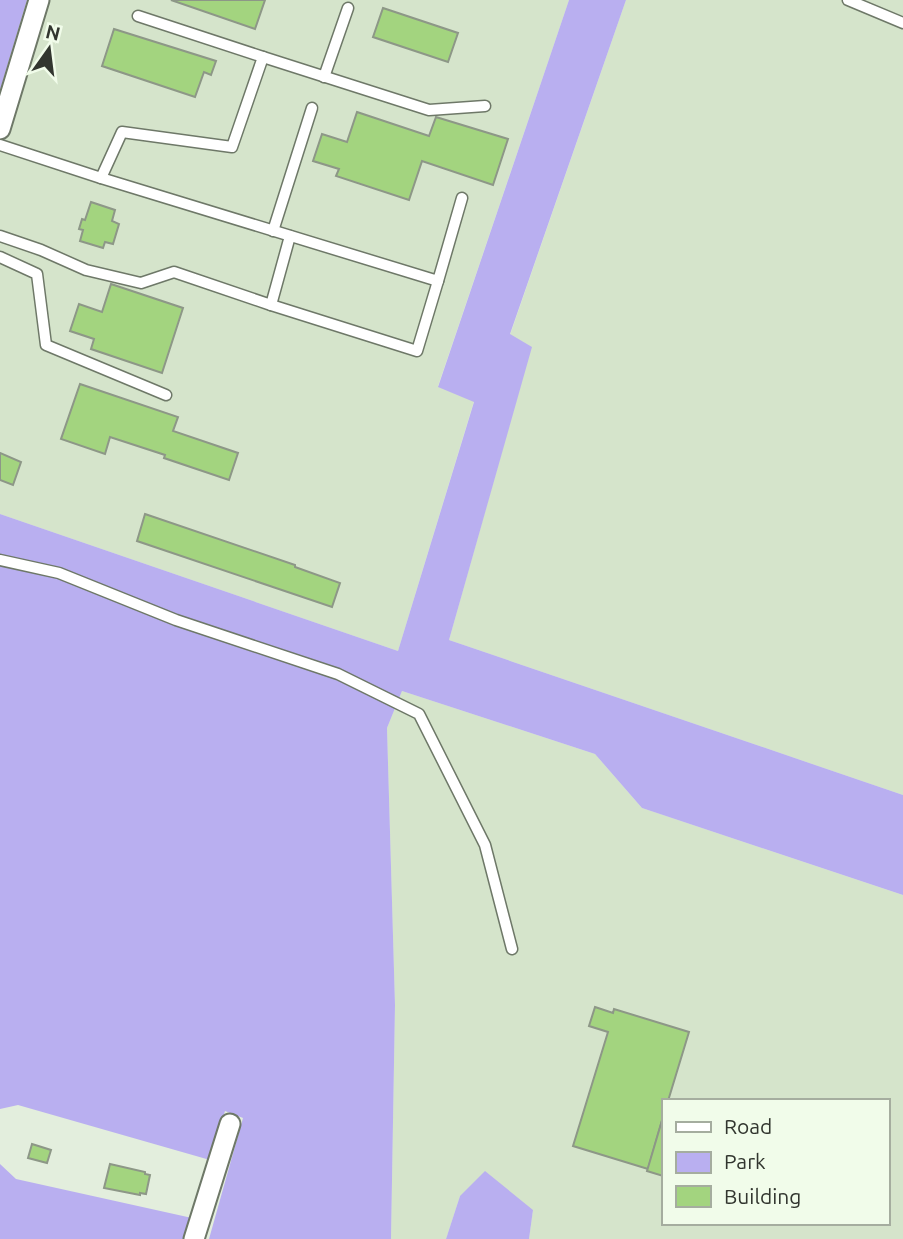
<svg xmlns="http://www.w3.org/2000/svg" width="903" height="1239" font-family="Ubuntu,sans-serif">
  <rect width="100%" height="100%" fill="#e3eedd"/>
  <g fill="#d5e4cb" fill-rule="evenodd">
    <path d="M 27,0 L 569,0 L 438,386 L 474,401 L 398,651 L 0,514 L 0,90 Z"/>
    <path d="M 626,0 L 903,0 L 903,795 L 449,640 L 531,348 L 510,335 Z"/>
    <path d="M 402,691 L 595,754 L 642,808 L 903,895 L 903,1239 L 529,1239 L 533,1210 L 460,1196 L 446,1239 L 391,1239 L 395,1005 L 387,728 ZM 663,1101 L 887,1101 L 887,1223 L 663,1223 Z"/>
  </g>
  <g fill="#b9aff0">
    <path d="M 0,0 L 27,0 L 0,90 Z"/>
    <path d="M 569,0 L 626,0 L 510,334 L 532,347 L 449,640 L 903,795 L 903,895 L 642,808 L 595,754 L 402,691 L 387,728 L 395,1005 L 391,1239 L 209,1239 L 243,1118 L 225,1111 L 210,1160 L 18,1105 L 0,1109 L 0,514 L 398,651 L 474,402 L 438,387 Z"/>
    <path d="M 0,1164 L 16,1179 L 192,1218 L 186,1239 L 0,1239 Z"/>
    <path d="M 485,1171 L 533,1210 L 529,1239 L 446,1239 L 460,1196 Z"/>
  </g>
  <g fill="#a3d47f" stroke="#8d9787" stroke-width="2">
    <path d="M 171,0 L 265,0 L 255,29 Z"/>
    <path d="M 383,8 L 458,33 L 448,62 L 373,37 Z"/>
    <path d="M 114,29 L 216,61 L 211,75 L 204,72 L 195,97 L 102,66 Z"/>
    <path d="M 357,112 L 429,136 L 436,117 L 508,139 L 493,185 L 422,161 L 409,200 L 336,176 L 339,169 L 313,161 L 322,134 L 347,142 Z"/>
    <path d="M 91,202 L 115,210 L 112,221 L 119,224 L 113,244 L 105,242 L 103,248 L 80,241 L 83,230 L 79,229 L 82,219 L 85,220 Z"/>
    <path d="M 111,284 L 183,308 L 162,373 L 91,349 L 94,339 L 70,331 L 79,304 L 102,312 Z"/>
    <path d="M 80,384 L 178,417 L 173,431 L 238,453 L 229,480 L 164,458 L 165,455 L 110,437 L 105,454 L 61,439 Z"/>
    <path d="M 0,453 L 21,462 L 13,485 L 0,480 Z"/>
    <path d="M 145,514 L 295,565 L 295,567 L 340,583 L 332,607 L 137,541 Z"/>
    <path d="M 595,1007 L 613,1013 L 614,1009 L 689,1032 L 668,1101 L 663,1101 L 663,1117 L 648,1169 L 573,1146 L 608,1032 L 589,1026 Z"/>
    <path d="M 663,1117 L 663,1176 L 647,1171 Z"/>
    <path d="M 32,1144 L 51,1150 L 47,1163 L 28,1158 Z"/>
    <path d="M 110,1164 L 145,1172 L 145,1174 L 150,1175 L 146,1194 L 140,1193 L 140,1195 L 104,1188 Z"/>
  </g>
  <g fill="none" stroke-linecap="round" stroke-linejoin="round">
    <defs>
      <g id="service">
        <path d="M 848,0 L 903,23"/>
        <path d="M 263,57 L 429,110 L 485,106"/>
        <path d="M 324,77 L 348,8"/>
        <path d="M 0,145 L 101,178 L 122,132 L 232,147 L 263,57 L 138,16"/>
        <path d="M 101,178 L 438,281 L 462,198"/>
        <path d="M 273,231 L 312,108"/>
        <path d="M 0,236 L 41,250 L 86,270 L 141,283 L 174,272 L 271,305"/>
        <path d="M 290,236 L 271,305 L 417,351 L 438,281"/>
        <path d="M 0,257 L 37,274 L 46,345 L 166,395"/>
        <path d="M 0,560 L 59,573 L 176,620 L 338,674 L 419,714 L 485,845 L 512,949"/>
      </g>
      <g id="minor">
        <path d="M 0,129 L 39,0"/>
        <path d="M 194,1239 L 230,1124"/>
      </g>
    </defs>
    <use href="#service" stroke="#6e7868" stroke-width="13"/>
    <use href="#minor" stroke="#6e7868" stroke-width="23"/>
    <use href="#service" stroke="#fff" stroke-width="10"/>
    <use href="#minor" stroke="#fff" stroke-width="19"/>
  </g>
  <rect x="662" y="1099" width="228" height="126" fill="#f1fcea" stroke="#a5ad9f" stroke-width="2"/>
  <rect x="676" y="1122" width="35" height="10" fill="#ffffff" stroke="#a5ad9f" stroke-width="2"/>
  <text x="724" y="1134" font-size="21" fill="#32362f">Road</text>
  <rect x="676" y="1152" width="35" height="21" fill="#b9aff0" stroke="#a5ad9f" stroke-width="2"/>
  <text x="724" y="1169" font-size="21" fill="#32362f">Park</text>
  <rect x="676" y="1186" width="35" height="21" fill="#a3d47f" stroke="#a5ad9f" stroke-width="2"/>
  <text x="724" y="1204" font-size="21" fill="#32362f">Building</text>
  <g transform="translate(49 49) rotate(14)" stroke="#f1fcea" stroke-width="5" paint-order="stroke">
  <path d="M0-5L12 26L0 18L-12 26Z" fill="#32362f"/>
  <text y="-10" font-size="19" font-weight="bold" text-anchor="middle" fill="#32362f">N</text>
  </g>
</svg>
